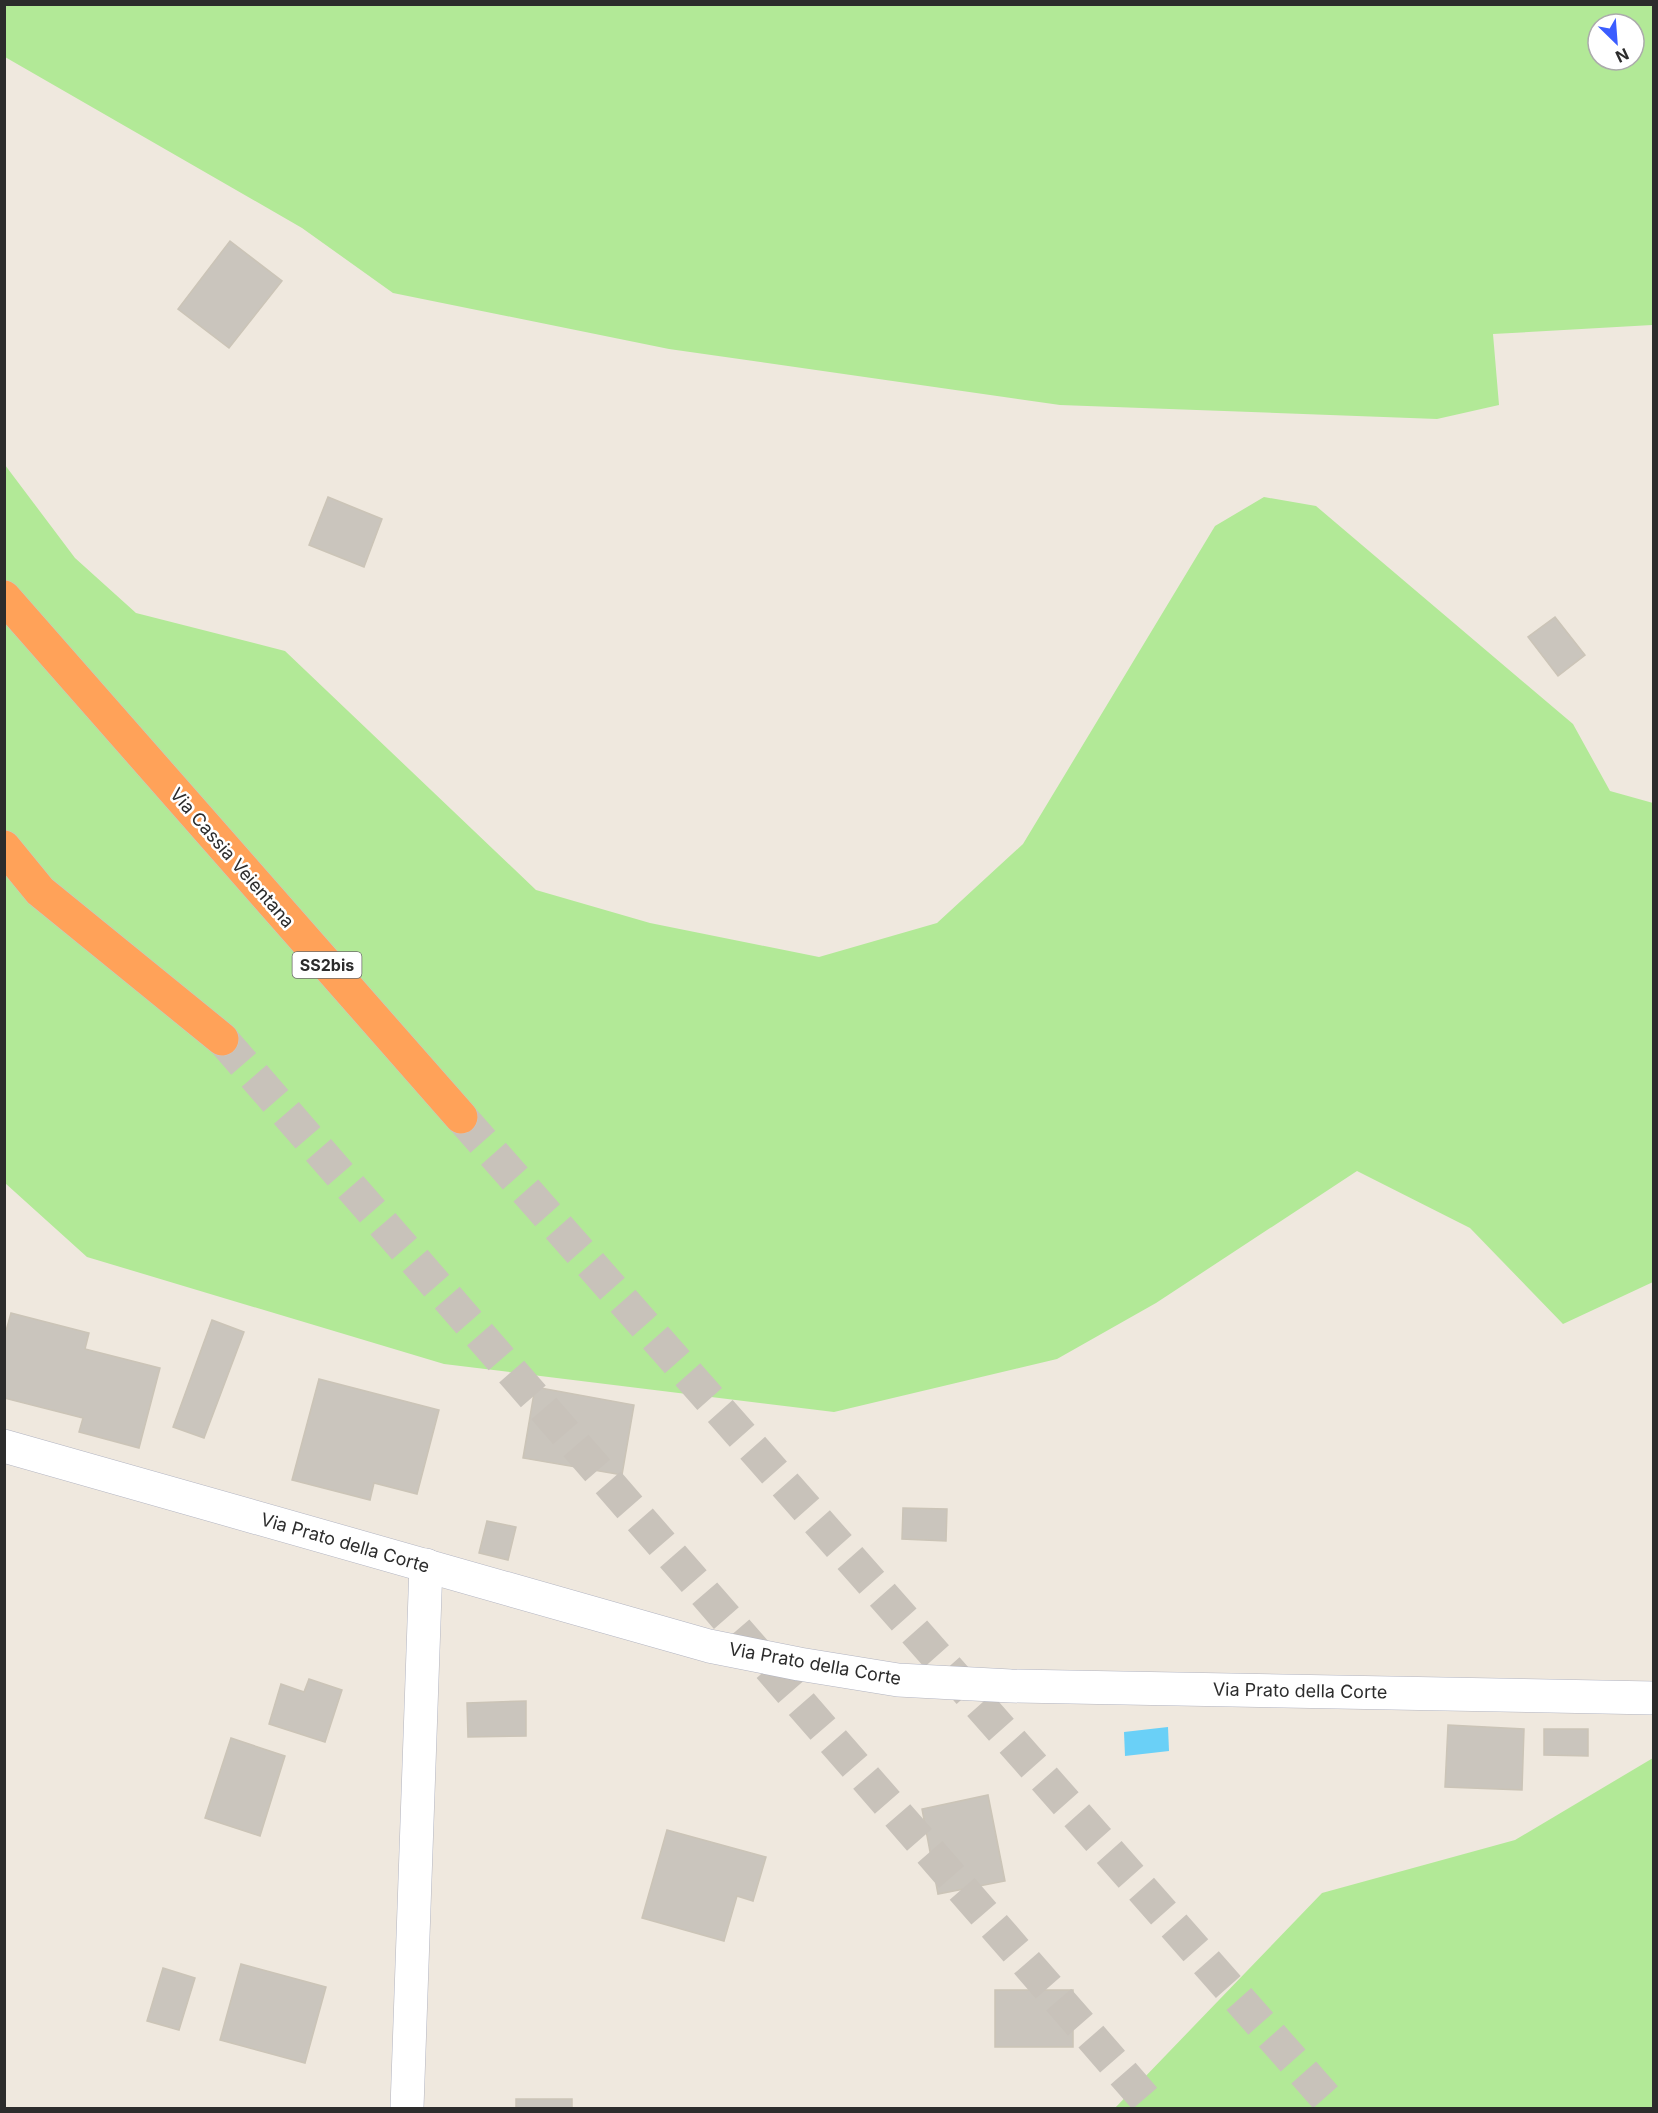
<svg xmlns="http://www.w3.org/2000/svg" width="1658" height="2113" font-family="Inter,sans-serif">
  <rect width="100%" height="100%" fill="#efe8de"/>
  <g fill="#b2e997" fill-rule="evenodd">
    <path d="M 5,4 L 1653,5 L 1653,327 L 1652,325 L 1493,334 L 1499,405 L 1437,419 L 1060,405 L 669,349 L 393,293 L 302,228 L 5,57 ZM 1598,24 L 1634,24 L 1634,60 L 1598,60 Z"/>
    <path d="M 5,465 L 75,558 L 136,613 L 285,651 L 536,890 L 650,923 L 819,957 L 937,923 L 1023,844 L 1215,526 L 1264,497 L 1316,506 L 1573,724 L 1610,791 L 1653,803 L 1653,1282 L 1563,1324 L 1470,1228 L 1357,1171 L 1156,1303 L 1057,1359 L 834,1412 L 444,1364 L 87,1257 L 5,1183 Z"/>
    <path d="M 1653,1758 L 1653,2108 L 1115,2108 L 1322,1893 L 1515,1840 Z"/>
  </g>
  <path fill="#6ad0f7" d="M 1168,1727 L 1169,1751 L 1125,1756 L 1124,1732 Z"/>
  <g fill="#cac5bd" stroke="#cbc4b7" stroke-width="1.5">
    <path d="M 230,241 L 282,281 L 229,348 L 178,309 Z"/>
    <path d="M 328,497 L 382,519 L 364,567 L 309,545 Z"/>
    <path d="M 1555,617 L 1585,655 L 1558,676 L 1528,637 Z"/>
    <path d="M 11,1313 L 89,1333 L 85,1349 L 160,1368 L 139,1448 L 79,1432 L 83,1418 L 4,1398 L 4,1338 Z"/>
    <path d="M 212,1320 L 244,1332 L 204,1438 L 173,1427 Z"/>
    <path d="M 319,1379 L 439,1410 L 417,1494 L 374,1483 L 370,1500 L 292,1480 Z"/>
    <path d="M 535,1387 L 634,1405 L 622,1475 L 523,1458 Z"/>
    <path d="M 903,1508 L 947,1509 L 946,1541 L 902,1539 Z"/>
    <path d="M 487,1521 L 516,1527 L 508,1560 L 479,1553 Z"/>
    <path d="M 309,1679 L 342,1690 L 325,1742 L 269,1724 L 281,1684 L 304,1692 Z"/>
    <path d="M 526,1701 L 526,1736 L 468,1737 L 467,1703 Z"/>
    <path d="M 1448,1725 L 1524,1729 L 1522,1790 L 1445,1787 Z"/>
    <path d="M 1544,1729 L 1588,1729 L 1588,1756 L 1544,1755 Z"/>
    <path d="M 231,1738 L 285,1756 L 260,1836 L 205,1818 Z"/>
    <path d="M 988,1795 L 1005,1881 L 938,1894 L 922,1809 Z"/>
    <path d="M 667,1830 L 766,1857 L 753,1901 L 737,1896 L 724,1941 L 642,1918 Z"/>
    <path d="M 241,1964 L 326,1987 L 305,2063 L 220,2040 Z"/>
    <path d="M 163,1968 L 195,1978 L 179,2030 L 147,2021 Z"/>
    <rect x="995" y="1990" width="78" height="57"/>
    <rect x="516" y="2099" width="56" height="9"/>
  </g>
  <g fill="none" stroke-linecap="round" stroke-linejoin="round">
    <g stroke="#c8c2ba" stroke-width="33" stroke-dasharray="33 16" stroke-linecap="butt">
      <path d="M 222,1039 L 1153,2108"/>
      <path d="M 461,1117 L 1335,2108"/>
    </g>
    <defs>
      <g id="minor">
        <path d="M 4,1446 L 709,1646 L 799,1664 L 898,1680 L 1011,1686 L 1654,1698"/>
        <path d="M 407,2108 L 426,1565"/>
      </g>
      <g id="highway">
        <path d="M 4,597 L 461,1117"/>
        <path d="M 4,847 L 40,891 L 222,1039"/>
      </g>
    </defs>
    <use href="#minor" stroke="#b2b4c1" stroke-width="34"/>
    <use href="#highway" stroke="#c8c8c8" stroke-width="34"/>
    <use href="#minor" stroke="#fff" stroke-width="33"/>
    <use href="#highway" stroke="#ffa259" stroke-width="33"/>
  </g>
  <g text-anchor="middle" stroke-width="5" stroke-linejoin="round" paint-order="stroke">
    <rect fill="#fff" stroke="#6b6b6b" stroke-width="1.5" x="292.5" y="952" width="69" height="26" rx="4.5"/>
    <g font-size="16" font-weight="bold" fill="#2c2c2c">
      <text x="327" y="971">SS2bis</text>
    </g>
    <g font-size="18" fill="#2c2c2c" stroke="#fff">
      <text transform="translate(232 858) rotate(49)" y="6">Via Cassia Veientana</text>
      <text transform="translate(345 1543) rotate(16)" y="6">Via Prato della Corte</text>
      <text transform="translate(815 1664) rotate(10)" y="6">Via Prato della Corte</text>
      <text transform="translate(1300 1691) rotate(1)" y="6">Via Prato della Corte</text>
    </g>
  </g>
  <rect width="1658" height="2113" fill="none" stroke="#2c2c2c" stroke-width="12"/>
  <g transform="translate(1616 42) rotate(155)"><circle r="28" fill="#ffffff" stroke="#ababab" stroke-width="1.5"/>
  <path d="M0-4.5L10 22L0 15L-10 22Z" fill="#3b5dff"/>
  <text y="-9" font-size="16" font-weight="bold" text-anchor="middle" fill="#2c2c2c">N</text>
  </g>
</svg>
